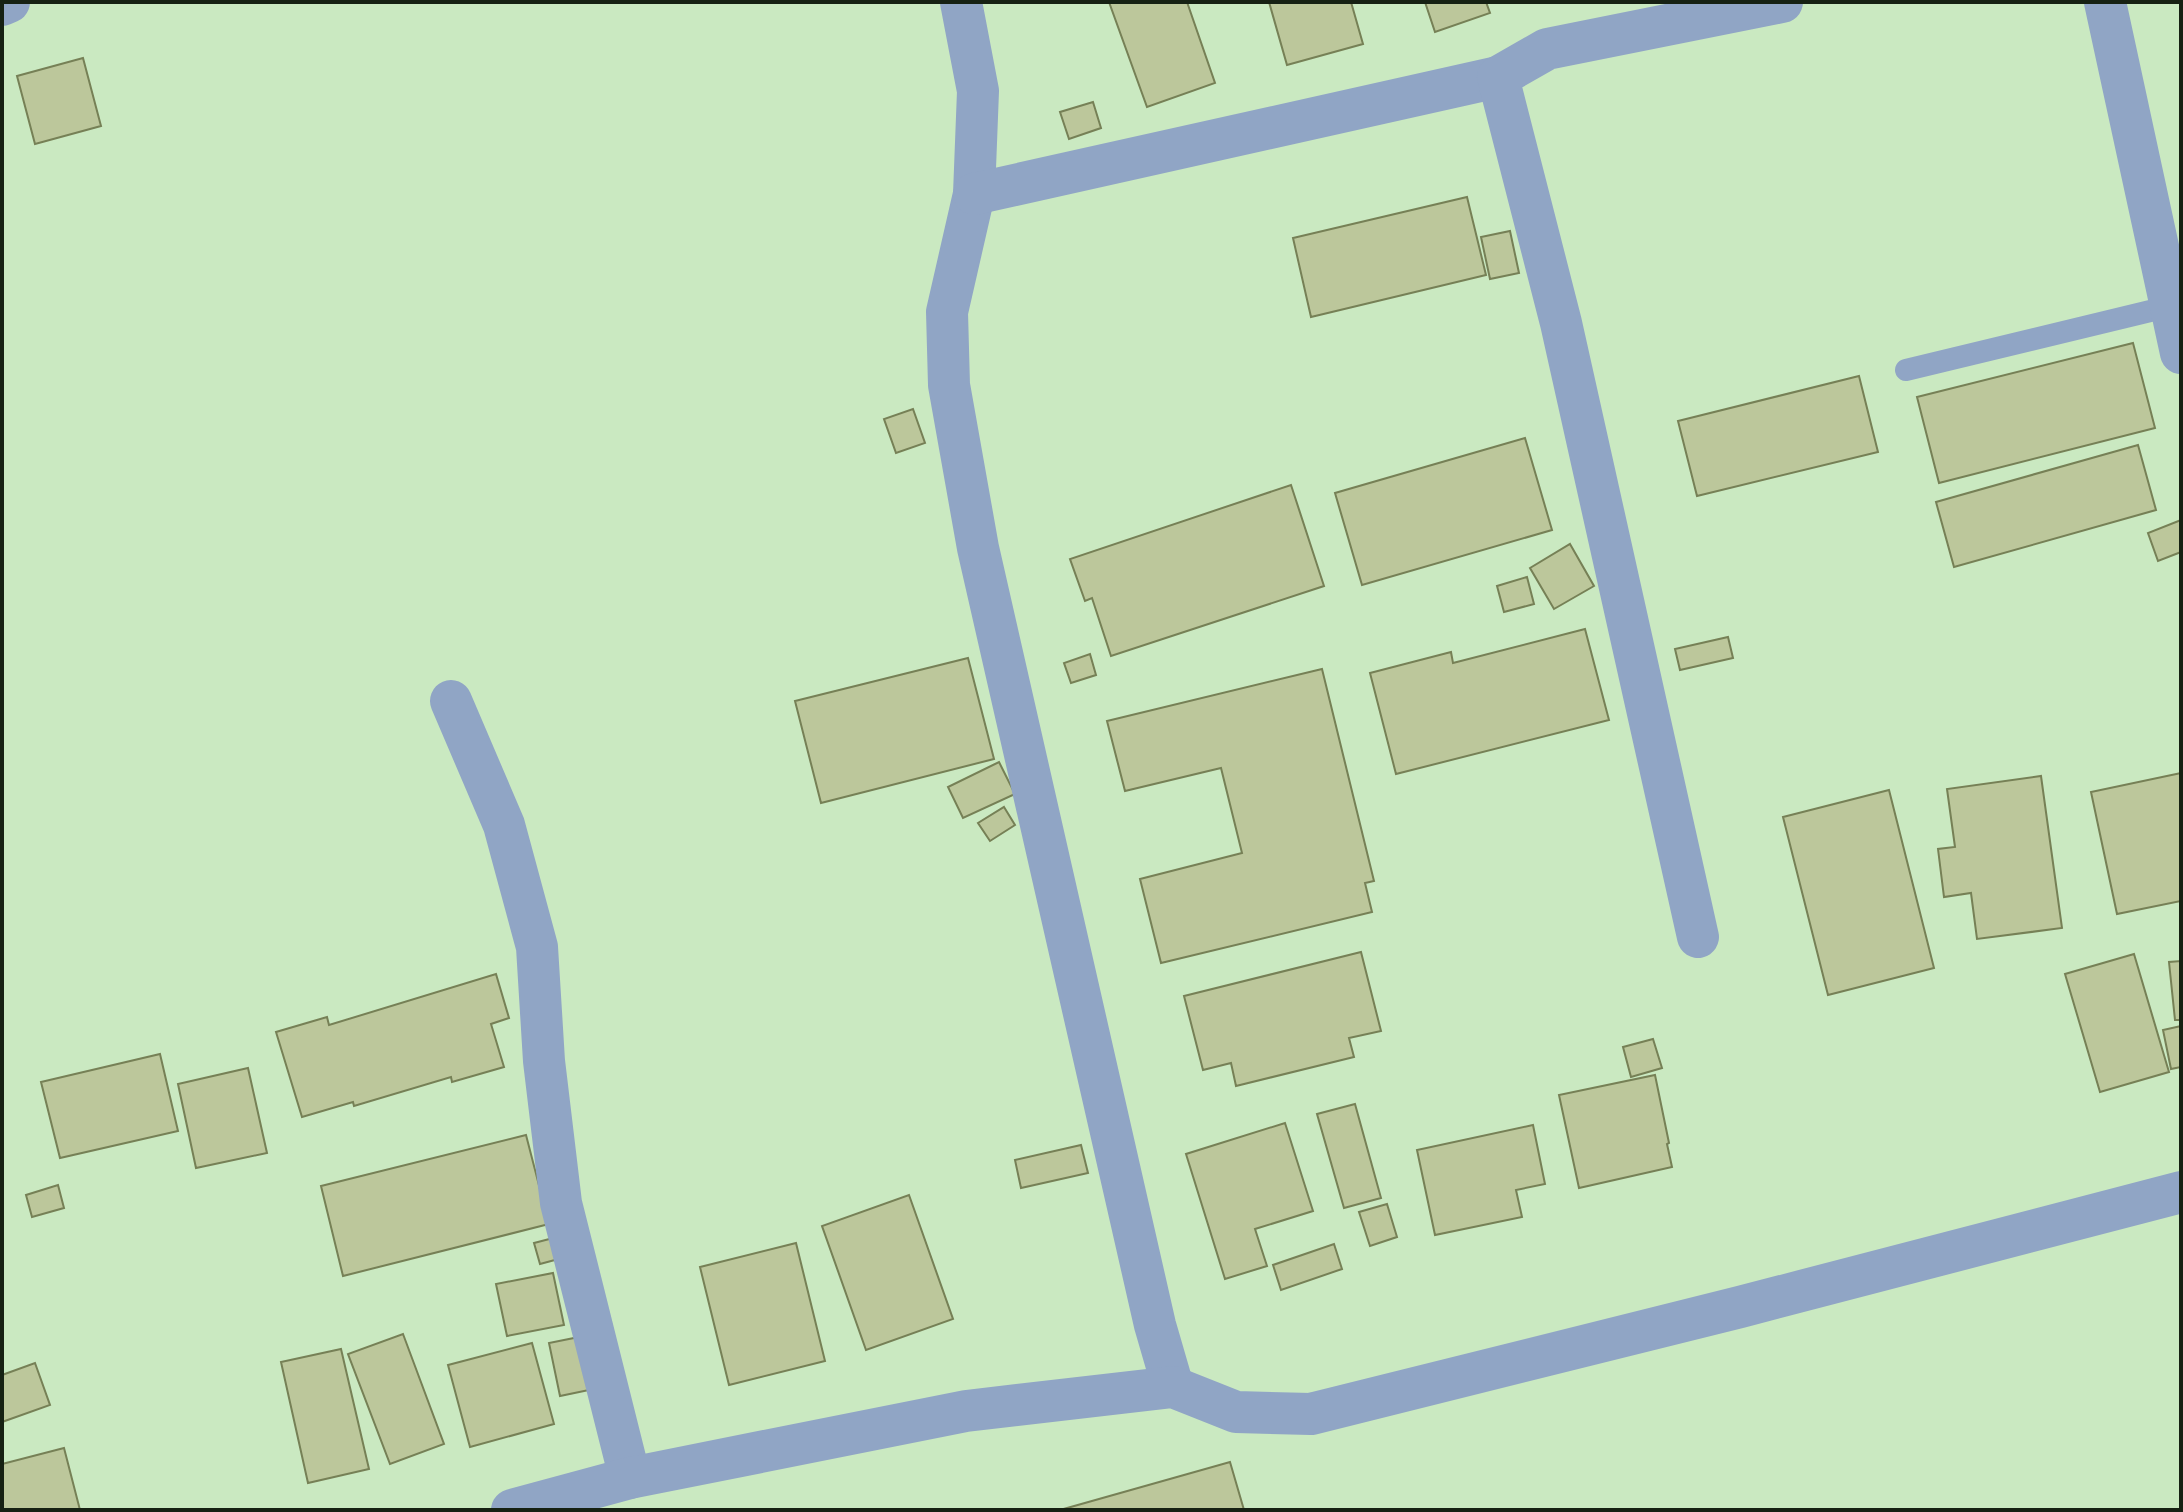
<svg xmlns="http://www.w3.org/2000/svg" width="2183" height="1512" font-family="Raleway,sans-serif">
  <rect width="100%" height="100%" fill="#cae9c1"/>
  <g fill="#bcc79b" stroke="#768056" stroke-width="2">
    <path d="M 1109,2 L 1187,2 L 1215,83 L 1147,107 Z"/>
    <path d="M 1269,2 L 1351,2 L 1363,44 L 1287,65 Z"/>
    <path d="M 1425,2 L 1486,2 L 1490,13 L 1435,32 Z"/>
    <path d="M 83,58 L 101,126 L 35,144 L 17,76 Z"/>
    <path d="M 1093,102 L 1101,128 L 1069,139 L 1060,112 Z"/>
    <path d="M 1467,197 L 1486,275 L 1311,317 L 1293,238 Z"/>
    <path d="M 1510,231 L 1519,273 L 1490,279 L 1481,237 Z"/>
    <path d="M 2133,343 L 2155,428 L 1939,483 L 1917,397 Z"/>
    <path d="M 1859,376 L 1878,452 L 1697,496 L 1678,421 Z"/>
    <path d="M 913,409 L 925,443 L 896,453 L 884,419 Z"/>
    <path d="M 1525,438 L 1552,530 L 1362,585 L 1335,493 Z"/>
    <path d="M 2138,445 L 2156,510 L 1954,567 L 1936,502 Z"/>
    <path d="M 1291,485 L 1324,586 L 1111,656 L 1092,598 L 1085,601 L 1070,559 Z"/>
    <path d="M 2181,520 L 2181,552 L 2158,561 L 2148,533 Z"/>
    <path d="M 1570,544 L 1594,586 L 1554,609 L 1530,568 Z"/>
    <path d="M 1527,577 L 1534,604 L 1504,612 L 1497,586 Z"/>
    <path d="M 1585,629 L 1609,720 L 1396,774 L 1370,673 L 1451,652 L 1453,663 Z"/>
    <path d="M 1728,637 L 1733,658 L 1680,670 L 1675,649 Z"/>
    <path d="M 1090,654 L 1096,675 L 1071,683 L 1064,663 Z"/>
    <path d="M 968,658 L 994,759 L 821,803 L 795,701 Z"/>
    <path d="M 1322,669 L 1374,881 L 1365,883 L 1372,912 L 1161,963 L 1140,879 L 1242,853 L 1221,768 L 1125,791 L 1107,721 Z"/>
    <path d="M 999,762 L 1015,794 L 963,818 L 948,787 Z"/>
    <path d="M 2181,773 L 2181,901 L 2117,914 L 2091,792 Z"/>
    <path d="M 2041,776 L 2062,928 L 1977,939 L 1971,893 L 1944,897 L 1938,849 L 1955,847 L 1947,789 Z"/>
    <path d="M 1889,790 L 1934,968 L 1828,995 L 1783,817 Z"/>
    <path d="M 1004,807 L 1015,825 L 990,841 L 978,823 Z"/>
    <path d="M 1361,952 L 1381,1031 L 1349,1038 L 1354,1057 L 1236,1086 L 1231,1063 L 1203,1070 L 1184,996 Z"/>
    <path d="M 2134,954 L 2169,1072 L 2100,1092 L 2065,974 Z"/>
    <path d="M 2181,961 L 2181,1020 L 2175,1020 L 2169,962 Z"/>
    <path d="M 496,974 L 509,1018 L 491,1024 L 504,1067 L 452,1082 L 451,1077 L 354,1106 L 353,1102 L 302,1117 L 276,1032 L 327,1017 L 329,1025 Z"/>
    <path d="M 2181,1026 L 2181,1067 L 2171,1069 L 2163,1030 Z"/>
    <path d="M 1653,1039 L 1662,1068 L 1631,1077 L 1623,1047 Z"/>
    <path d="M 160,1054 L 178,1131 L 60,1158 L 41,1082 Z"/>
    <path d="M 248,1068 L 267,1153 L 196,1168 L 178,1084 Z"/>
    <path d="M 1655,1075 L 1669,1143 L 1667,1144 L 1672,1167 L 1579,1188 L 1559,1095 Z"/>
    <path d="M 1355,1104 L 1381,1198 L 1344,1208 L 1317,1114 Z"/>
    <path d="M 1285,1123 L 1313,1211 L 1255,1229 L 1267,1266 L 1225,1279 L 1186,1154 Z"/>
    <path d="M 1533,1125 L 1545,1184 L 1516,1190 L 1522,1217 L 1435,1235 L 1417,1150 Z"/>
    <path d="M 526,1135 L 549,1224 L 343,1276 L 321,1186 Z"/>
    <path d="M 1081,1145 L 1088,1173 L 1021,1188 L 1015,1160 Z"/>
    <path d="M 58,1185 L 64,1208 L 32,1217 L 26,1195 Z"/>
    <path d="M 909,1195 L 953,1319 L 866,1350 L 822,1226 Z"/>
    <path d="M 1387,1204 L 1397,1237 L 1370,1246 L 1359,1212 Z"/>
    <path d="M 561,1236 L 566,1257 L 540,1264 L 534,1243 Z"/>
    <path d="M 796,1243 L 825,1361 L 729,1385 L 700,1267 Z"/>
    <path d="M 1334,1244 L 1342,1269 L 1281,1290 L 1273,1265 Z"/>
    <path d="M 553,1273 L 564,1325 L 507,1336 L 496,1284 Z"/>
    <path d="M 403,1334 L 444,1444 L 390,1464 L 348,1354 Z"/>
    <path d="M 579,1337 L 589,1390 L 560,1396 L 549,1343 Z"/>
    <path d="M 532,1343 L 554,1424 L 470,1447 L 448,1365 Z"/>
    <path d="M 341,1349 L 369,1469 L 308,1483 L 281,1362 Z"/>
    <path d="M 35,1363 L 50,1405 L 2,1422 L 2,1375 Z"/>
    <path d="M 64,1448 L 80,1510 L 2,1510 L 2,1464 Z"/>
    <path d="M 1230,1462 L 1244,1510 L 1060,1510 Z"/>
  </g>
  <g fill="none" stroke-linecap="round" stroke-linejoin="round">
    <path stroke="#90a5c5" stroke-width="22" d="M 1906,370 L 2171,306"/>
    <g stroke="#90a5c5" stroke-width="42">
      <path d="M 961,2 L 978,91 L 974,194 L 947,312 L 949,385 L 978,548 L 1155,1325 L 1173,1387"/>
      <path d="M 2105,2 L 2181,353"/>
      <path d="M 2,5 L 9,2"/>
      <path d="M 974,194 L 1498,77"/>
      <path d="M 451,701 L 504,825 L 537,947 L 544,1061 L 561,1203 L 630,1478"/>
      <path d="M 1698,937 L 1561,323 L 1498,77 L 1547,49 L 1782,2"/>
      <path d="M 512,1510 L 630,1478 L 966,1411 L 1173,1387 L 1236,1412 L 1311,1414 L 1740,1307 L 2181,1192"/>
    </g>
  </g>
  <rect width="2183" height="1512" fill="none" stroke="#162113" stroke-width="8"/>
</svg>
